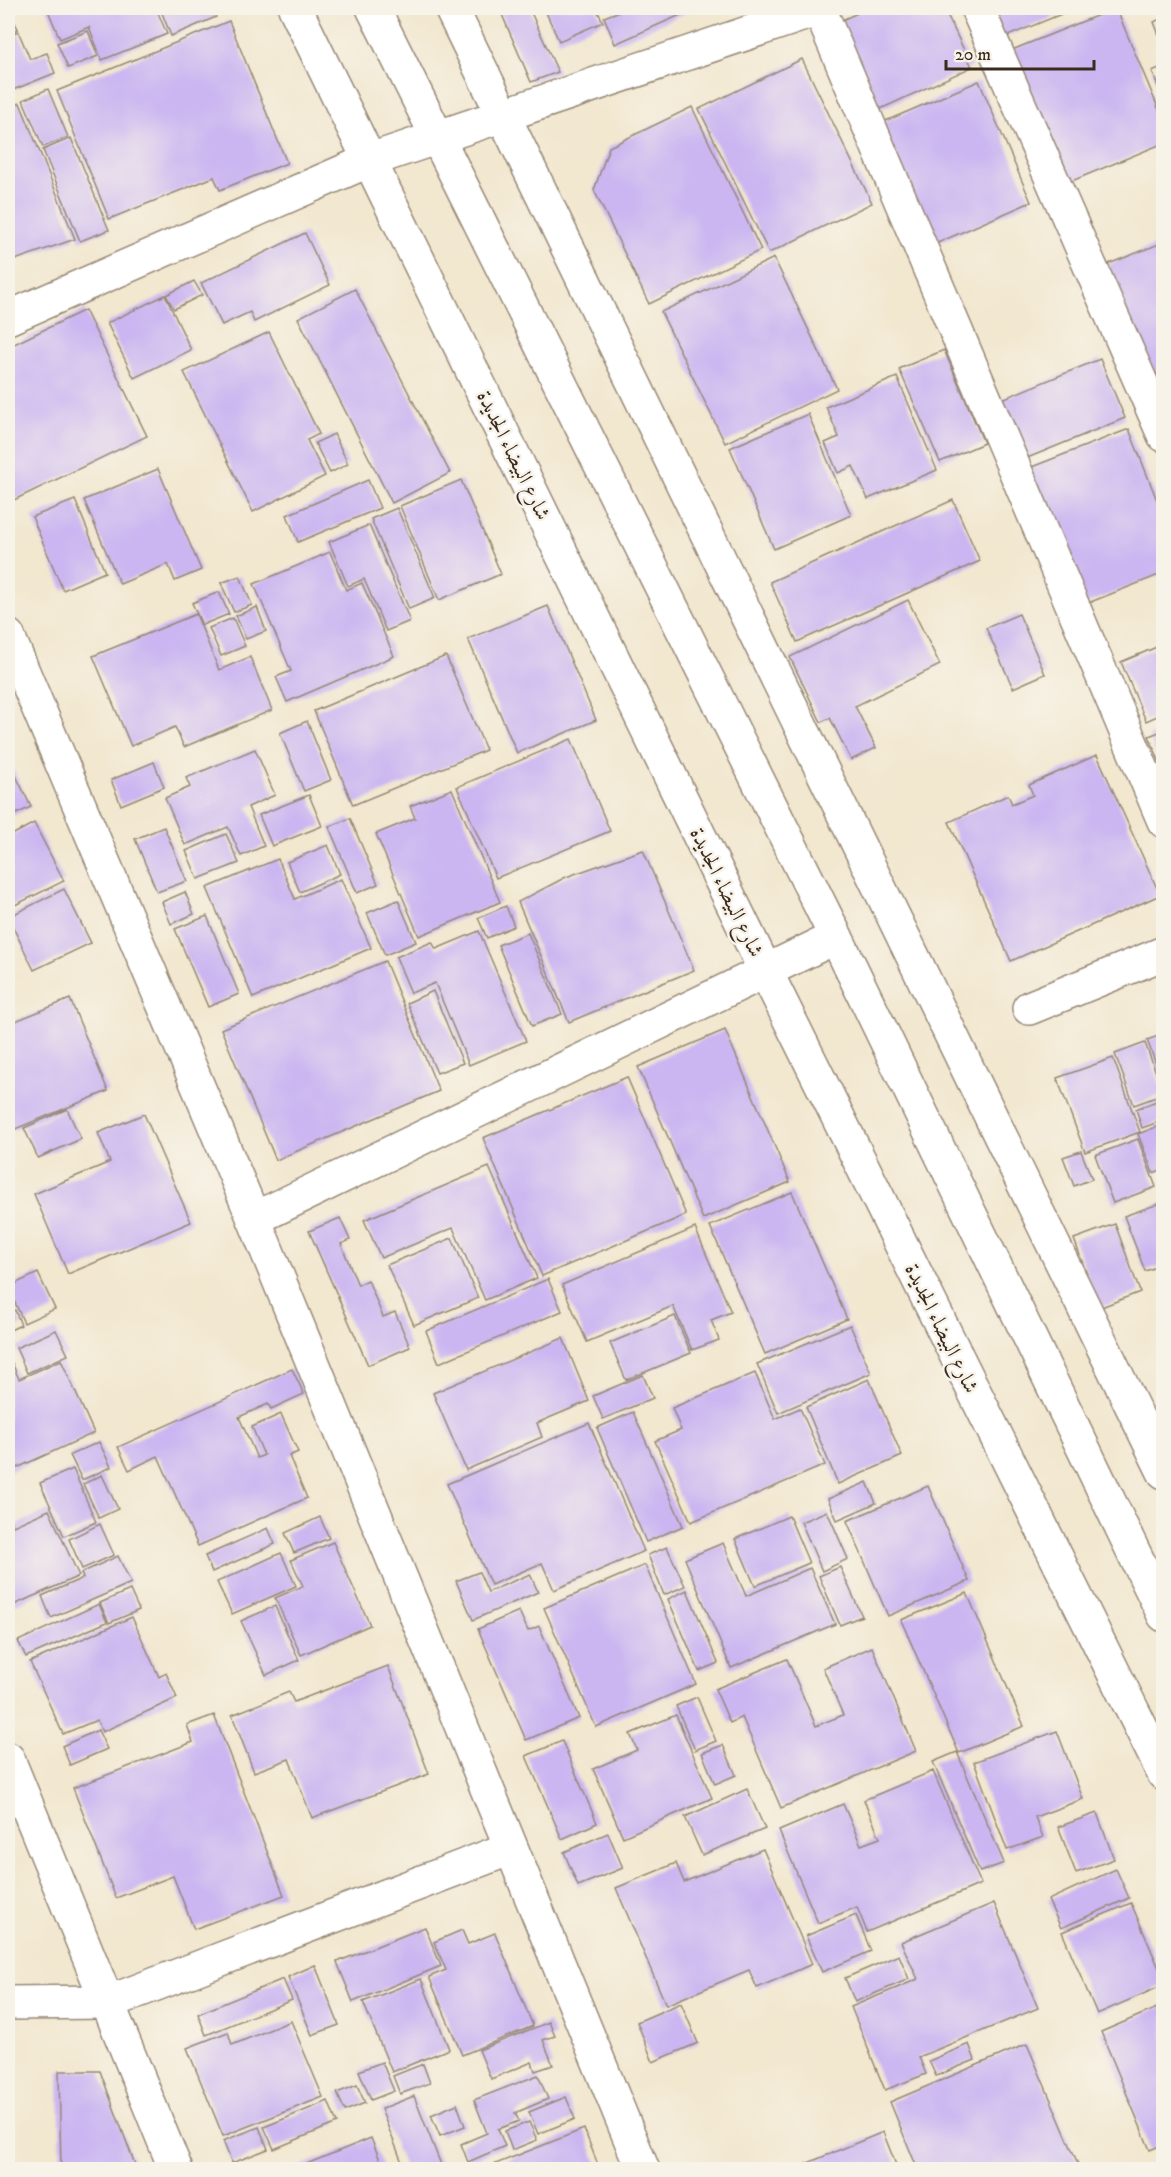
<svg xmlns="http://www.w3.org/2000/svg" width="1171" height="2177" font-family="'IM FELL DW Pica',Amiri,serif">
  <rect width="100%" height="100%" fill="#f7f3e8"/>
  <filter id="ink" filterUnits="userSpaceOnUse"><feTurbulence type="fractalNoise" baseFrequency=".0167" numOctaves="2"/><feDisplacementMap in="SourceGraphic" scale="12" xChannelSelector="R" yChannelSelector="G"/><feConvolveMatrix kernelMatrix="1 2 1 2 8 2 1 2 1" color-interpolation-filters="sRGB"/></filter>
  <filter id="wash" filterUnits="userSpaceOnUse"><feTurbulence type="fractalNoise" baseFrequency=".008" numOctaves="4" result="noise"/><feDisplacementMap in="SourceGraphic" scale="24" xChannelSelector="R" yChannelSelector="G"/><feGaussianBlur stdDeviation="1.35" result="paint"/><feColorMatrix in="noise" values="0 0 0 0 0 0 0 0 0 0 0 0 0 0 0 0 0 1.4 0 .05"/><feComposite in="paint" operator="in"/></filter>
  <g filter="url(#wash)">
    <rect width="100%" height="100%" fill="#f2e7cf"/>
    <g id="blocks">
      <g fill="#cbb6f1">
        <path d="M 8,8 L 18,29 L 8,33 Z"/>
        <path d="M 47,8 L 156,8 L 167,34 L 102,60 L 89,27 L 60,39 Z"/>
        <path d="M 160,8 L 212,8 L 216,17 L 171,36 Z"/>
        <path d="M 506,8 L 529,8 L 558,72 L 531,82 L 500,10 Z"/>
        <path d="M 544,8 L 596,8 L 603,22 L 559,41 Z"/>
        <path d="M 628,8 L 693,8 L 694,9 L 615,44 L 604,17 Z"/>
        <path d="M 869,8 L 944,8 L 972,67 L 874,112 L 833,24 Z"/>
        <path d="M 990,8 L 1076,8 L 1003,38 Z"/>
        <path d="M 1116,8 L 1164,122 L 1164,143 L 1067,183 L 1012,50 Z"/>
        <path d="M 1164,17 L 1164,45 L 1163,45 L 1154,22 Z"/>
        <path d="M 229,21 L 287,163 L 220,190 L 214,177 L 109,219 L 57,91 Z"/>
        <path d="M 18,31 L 30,59 L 47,53 L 55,73 L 13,90 L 8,77 L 8,36 Z"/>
        <path d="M 88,31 L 98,56 L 68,68 L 57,43 Z"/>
        <path d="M 802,59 L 872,203 L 769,253 L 699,109 Z"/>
        <path d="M 1164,66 L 1164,100 L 1163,100 L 1152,71 Z"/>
        <path d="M 979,81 L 1031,202 L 926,248 L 874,126 Z"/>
        <path d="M 48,89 L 68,137 L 43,147 L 23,100 Z"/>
        <path d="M 20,103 L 75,239 L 15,260 L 8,257 L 8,108 Z"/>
        <path d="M 692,107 L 761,250 L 649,304 L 594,190 L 609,147 Z"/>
        <path d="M 71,138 L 109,230 L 80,241 L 43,150 Z"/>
        <path d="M 305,233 L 330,285 L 254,322 L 250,312 L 222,325 L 201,283 Z"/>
        <path d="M 1164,242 L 1164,371 L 1147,378 L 1101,267 Z"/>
        <path d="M 774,258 L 837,389 L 725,443 L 661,312 Z"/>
        <path d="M 194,281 L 202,295 L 174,309 L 166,295 Z"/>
        <path d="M 355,289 L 450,473 L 392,503 L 298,318 Z"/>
        <path d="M 165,295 L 191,350 L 134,378 L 107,323 Z"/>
        <path d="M 85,310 L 147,436 L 14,500 L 8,486 L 8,347 Z"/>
        <path d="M 269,332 L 319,434 L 307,440 L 325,476 L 253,512 L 184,372 Z"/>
        <path d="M 944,350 L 984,443 L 940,462 L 899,369 Z"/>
        <path d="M 1100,359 L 1125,418 L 1020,461 L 995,402 Z"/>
        <path d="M 897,377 L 937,470 L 868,499 L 853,466 L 838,473 L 825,443 L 839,437 L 826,407 Z"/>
        <path d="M 808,414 L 851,515 L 774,549 L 730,448 Z"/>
        <path d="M 1129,429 L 1164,518 L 1164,573 L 1078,607 L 1024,470 Z"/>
        <path d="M 334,434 L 348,464 L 330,473 L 315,443 Z"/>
        <path d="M 158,469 L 201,570 L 175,581 L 168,564 L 120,584 L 84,500 Z"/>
        <path d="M 368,480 L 380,508 L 298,542 L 287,515 Z"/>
        <path d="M 461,480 L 501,574 L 439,600 L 400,506 Z"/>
        <path d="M 75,500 L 105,572 L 63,590 L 32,517 Z"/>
        <path d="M 953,500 L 980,561 L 797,642 L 770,582 Z"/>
        <path d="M 397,508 L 435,598 L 409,609 L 371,519 Z"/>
        <path d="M 369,525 L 410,621 L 386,631 L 364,579 L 348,586 L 329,542 Z"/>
        <path d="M 330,552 L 346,590 L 362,583 L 394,656 L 287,702 L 276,677 L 291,671 L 254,584 Z"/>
        <path d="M 240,576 L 252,605 L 234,612 L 221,583 Z"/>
        <path d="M 219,592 L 229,614 L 202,625 L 192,603 Z"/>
        <path d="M 908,600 L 940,665 L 855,706 L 876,748 L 851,760 L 830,718 L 821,722 L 790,657 Z"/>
        <path d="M 548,606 L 596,720 L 517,753 L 468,639 Z"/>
        <path d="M 257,607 L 266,631 L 246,639 L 236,616 Z"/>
        <path d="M 196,614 L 219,670 L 250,657 L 272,710 L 184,747 L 175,727 L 131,746 L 93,656 Z"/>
        <path d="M 1019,614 L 1045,674 L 1013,688 L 986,628 Z"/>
        <path d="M 233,618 L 245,646 L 221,656 L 209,628 Z"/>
        <path d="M 1164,644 L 1164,713 L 1146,721 L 1121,662 Z"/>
        <path d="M 446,656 L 486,750 L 353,805 L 314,711 Z"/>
        <path d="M 307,721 L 331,780 L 304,791 L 280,733 Z"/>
        <path d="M 1164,730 L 1164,770 L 1163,770 L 1149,736 Z"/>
        <path d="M 571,739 L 610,831 L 496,878 L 457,787 Z"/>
        <path d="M 255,749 L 275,795 L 248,807 L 264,846 L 241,856 L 228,827 L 185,845 L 165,798 L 190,787 L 186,778 Z"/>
        <path d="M 1097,755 L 1160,895 L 1011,961 L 949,822 L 1008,795 L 1012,804 L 1033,795 L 1029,785 Z"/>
        <path d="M 8,759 L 31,807 L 8,818 Z"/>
        <path d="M 154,762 L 164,787 L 121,805 L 111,780 Z"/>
        <path d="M 452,789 L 500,902 L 419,936 L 376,834 L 415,818 L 410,806 Z"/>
        <path d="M 309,795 L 322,826 L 272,846 L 259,815 Z"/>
        <path d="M 350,818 L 378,884 L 357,893 L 329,827 Z"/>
        <path d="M 34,823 L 64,881 L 9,908 L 8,837 Z"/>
        <path d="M 164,827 L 187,881 L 157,892 L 135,839 Z"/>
        <path d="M 226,834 L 239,863 L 198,879 L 186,851 Z"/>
        <path d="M 328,845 L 340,874 L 300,892 L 287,862 Z"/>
        <path d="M 643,850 L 694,970 L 569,1022 L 518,902 L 566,877 Z"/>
        <path d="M 278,859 L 295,899 L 341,879 L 371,948 L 253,998 L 207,888 Z"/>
        <path d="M 64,889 L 91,943 L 34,970 L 8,917 Z"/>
        <path d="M 185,892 L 194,914 L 171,924 L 162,902 Z"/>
        <path d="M 398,900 L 416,942 L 385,955 L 367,913 Z"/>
        <path d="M 506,906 L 514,926 L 487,938 L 478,918 Z"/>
        <path d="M 207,916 L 239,994 L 208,1007 L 175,929 Z"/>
        <path d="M 479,931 L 526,1041 L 469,1065 L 435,983 L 411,993 L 396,957 L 432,942 L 436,949 Z"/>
        <path d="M 528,933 L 562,1014 L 532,1026 L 498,945 Z"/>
        <path d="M 385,961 L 439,1091 L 276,1160 L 221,1029 Z"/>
        <path d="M 433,991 L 463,1063 L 437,1073 L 407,1003 Z"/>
        <path d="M 70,999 L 108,1091 L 8,1132 L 8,1024 Z"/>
        <path d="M 725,1030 L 790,1182 L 703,1219 L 638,1067 Z"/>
        <path d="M 1164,1034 L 1164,1083 L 1163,1083 L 1147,1040 Z"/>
        <path d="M 1145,1043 L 1164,1094 L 1134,1105 L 1115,1054 Z"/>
        <path d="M 1113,1058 L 1140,1132 L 1085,1152 L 1057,1078 Z"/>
        <path d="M 627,1077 L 686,1215 L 542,1276 L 483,1138 Z"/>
        <path d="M 1164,1098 L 1164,1120 L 1142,1128 L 1136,1109 Z"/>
        <path d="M 67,1109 L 81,1139 L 38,1158 L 24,1128 Z"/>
        <path d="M 144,1114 L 191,1222 L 68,1274 L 34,1194 L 110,1162 L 98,1133 Z"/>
        <path d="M 1164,1124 L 1164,1169 L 1153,1173 L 1138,1134 Z"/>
        <path d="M 1138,1139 L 1156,1187 L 1113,1203 L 1095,1155 Z"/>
        <path d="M 1081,1151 L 1092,1179 L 1074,1186 L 1063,1157 Z"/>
        <path d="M 489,1167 L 537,1278 L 485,1300 L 453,1228 L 381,1258 L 364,1220 Z"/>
        <path d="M 792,1192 L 847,1319 L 765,1354 L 710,1226 Z"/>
        <path d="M 1164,1202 L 1164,1264 L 1145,1271 L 1124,1216 Z"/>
        <path d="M 340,1218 L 350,1240 L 341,1244 L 358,1285 L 368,1280 L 383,1317 L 395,1312 L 410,1347 L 368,1365 L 309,1231 Z"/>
        <path d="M 1115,1224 L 1140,1292 L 1099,1308 L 1074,1239 Z"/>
        <path d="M 695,1228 L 731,1312 L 711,1320 L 719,1340 L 692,1350 L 673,1306 L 587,1342 L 562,1285 Z"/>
        <path d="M 452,1238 L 478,1298 L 414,1325 L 387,1265 Z"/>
        <path d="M 38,1273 L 55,1309 L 24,1323 L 8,1287 Z"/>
        <path d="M 548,1279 L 562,1311 L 439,1363 L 426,1331 Z"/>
        <path d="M 15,1310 L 21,1325 L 8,1331 L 8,1313 Z"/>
        <path d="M 675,1316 L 691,1353 L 626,1380 L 610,1343 Z"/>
        <path d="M 850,1325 L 871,1373 L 778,1413 L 757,1364 Z"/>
        <path d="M 56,1330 L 68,1355 L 27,1373 L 16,1348 Z"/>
        <path d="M 563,1338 L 589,1401 L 537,1423 L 542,1437 L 466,1470 L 433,1393 Z"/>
        <path d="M 8,1354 L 19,1379 L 61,1360 L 94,1433 L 8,1472 Z"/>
        <path d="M 292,1369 L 304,1394 L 271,1409 L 268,1404 L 239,1417 L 257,1458 L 264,1455 L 252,1427 L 281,1414 L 298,1452 L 289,1456 L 307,1498 L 198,1546 L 158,1456 L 129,1470 L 118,1447 Z"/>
        <path d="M 755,1373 L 775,1419 L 800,1408 L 825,1465 L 691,1522 L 655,1441 L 681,1430 L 672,1408 Z"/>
        <path d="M 643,1375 L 653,1398 L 603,1419 L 593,1396 Z"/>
        <path d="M 869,1379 L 902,1456 L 838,1484 L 806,1407 Z"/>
        <path d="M 633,1412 L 683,1526 L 646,1542 L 597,1428 Z"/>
        <path d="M 589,1423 L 644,1551 L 554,1590 L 542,1563 L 491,1585 L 447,1484 Z"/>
        <path d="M 99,1442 L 111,1467 L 82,1480 L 70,1455 Z"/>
        <path d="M 73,1469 L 96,1522 L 64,1536 L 40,1483 Z"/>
        <path d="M 102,1475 L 118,1509 L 99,1518 L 83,1484 Z"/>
        <path d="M 867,1482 L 876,1503 L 837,1520 L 828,1499 Z"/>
        <path d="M 928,1486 L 969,1581 L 888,1616 L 847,1521 Z"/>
        <path d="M 49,1510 L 79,1576 L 9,1607 L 8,1515 L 13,1526 Z"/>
        <path d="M 827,1511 L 848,1559 L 822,1571 L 801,1522 Z"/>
        <path d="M 789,1516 L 809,1563 L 755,1586 L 735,1539 Z"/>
        <path d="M 320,1517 L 329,1538 L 294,1553 L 285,1533 Z"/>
        <path d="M 100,1524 L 114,1555 L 82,1569 L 69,1539 Z"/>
        <path d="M 268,1528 L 275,1544 L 212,1572 L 205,1556 Z"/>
        <path d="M 333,1542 L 370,1625 L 301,1655 L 275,1598 L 303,1586 L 291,1560 Z"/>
        <path d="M 723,1543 L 746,1596 L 810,1568 L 835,1624 L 731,1668 L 685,1559 Z"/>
        <path d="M 667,1547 L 685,1586 L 664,1595 L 648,1555 Z"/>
        <path d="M 281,1553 L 296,1586 L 232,1614 L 217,1582 Z"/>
        <path d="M 118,1556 L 131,1583 L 51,1618 L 42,1596 L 83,1578 L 81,1573 Z"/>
        <path d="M 645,1565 L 696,1684 L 596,1727 L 544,1608 Z"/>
        <path d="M 840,1567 L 862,1616 L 840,1625 L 819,1576 Z"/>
        <path d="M 479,1572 L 488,1592 L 530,1574 L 538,1592 L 473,1620 L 456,1581 Z"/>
        <path d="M 130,1590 L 139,1610 L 109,1623 L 100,1603 Z"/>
        <path d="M 687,1590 L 718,1663 L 699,1671 L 668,1599 Z"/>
        <path d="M 967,1593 L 1024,1726 L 959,1753 L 901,1620 Z"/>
        <path d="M 99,1604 L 107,1622 L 26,1657 L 18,1641 Z"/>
        <path d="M 275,1606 L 299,1660 L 266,1675 L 241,1621 Z"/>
        <path d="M 519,1611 L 528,1631 L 539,1626 L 579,1718 L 526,1740 L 478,1629 Z"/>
        <path d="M 132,1617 L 159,1677 L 166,1673 L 177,1698 L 102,1732 L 97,1720 L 63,1734 L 30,1662 Z"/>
        <path d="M 872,1647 L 916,1751 L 781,1808 L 742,1717 L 730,1723 L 715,1689 L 787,1659 L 816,1726 L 843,1715 L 823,1668 Z"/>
        <path d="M 388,1666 L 429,1774 L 312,1818 L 289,1759 L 254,1772 L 232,1715 L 289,1692 L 294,1702 Z"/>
        <path d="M 697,1697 L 716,1741 L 695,1750 L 676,1706 Z"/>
        <path d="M 214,1715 L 284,1895 L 194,1929 L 173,1876 L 116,1898 L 73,1788 L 193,1742 L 187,1725 Z"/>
        <path d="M 676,1715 L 712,1798 L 623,1837 L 593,1769 L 637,1750 L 630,1734 Z"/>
        <path d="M 98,1730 L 107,1749 L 70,1765 L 62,1746 Z"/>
        <path d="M 1057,1731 L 1083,1799 L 1035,1817 L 1043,1837 L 1007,1850 L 974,1762 Z"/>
        <path d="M 562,1741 L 597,1823 L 562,1839 L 526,1756 Z"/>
        <path d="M 723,1745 L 736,1775 L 715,1784 L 702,1753 Z"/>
        <path d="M 957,1752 L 1004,1863 L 980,1872 L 933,1762 Z"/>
        <path d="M 933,1771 L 981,1884 L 867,1932 L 857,1907 L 818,1923 L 779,1831 L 843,1804 L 861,1845 L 880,1838 L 864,1800 Z"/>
        <path d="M 747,1789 L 765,1829 L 702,1855 L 685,1817 Z"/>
        <path d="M 1097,1813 L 1114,1859 L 1076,1873 L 1058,1827 Z"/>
        <path d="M 608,1833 L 623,1868 L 578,1886 L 564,1852 Z"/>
        <path d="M 763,1849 L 812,1964 L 757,1988 L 749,1970 L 666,2005 L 616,1888 L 676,1863 L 684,1882 Z"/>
        <path d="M 1116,1869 L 1129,1898 L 1061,1928 L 1048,1900 Z"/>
        <path d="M 994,1903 L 1038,2008 L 919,2057 L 926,2074 L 885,2090 L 851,2007 L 918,1979 L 901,1942 Z"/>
        <path d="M 1131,1903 L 1164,1980 L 1164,1985 L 1097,2014 L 1062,1932 Z"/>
        <path d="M 856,1915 L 871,1951 L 822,1972 L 806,1936 Z"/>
        <path d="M 425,1927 L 441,1966 L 353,2002 L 337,1962 Z"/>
        <path d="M 462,1930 L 468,1944 L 495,1933 L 533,2026 L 462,2055 L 429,1977 L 446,1970 L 434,1942 Z"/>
        <path d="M 899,1955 L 909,1979 L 855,2002 L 845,1978 Z"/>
        <path d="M 315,1965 L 339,2025 L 312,2035 L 288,1977 Z"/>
        <path d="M 283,1979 L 292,2000 L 206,2035 L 198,2014 Z"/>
        <path d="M 421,1979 L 449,2049 L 392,2072 L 363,2002 Z"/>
        <path d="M 681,2003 L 698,2043 L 653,2062 L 637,2022 Z"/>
        <path d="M 1164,2005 L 1164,2144 L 1150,2150 L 1101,2032 Z"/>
        <path d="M 291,2021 L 323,2097 L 223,2136 L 187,2048 L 228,2032 L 232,2045 Z"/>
        <path d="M 549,2022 L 555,2036 L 543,2040 L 553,2065 L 535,2071 L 532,2062 L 491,2079 L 479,2050 Z"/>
        <path d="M 969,2044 L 975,2060 L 936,2076 L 929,2061 Z"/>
        <path d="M 1027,2044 L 1078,2164 L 1064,2170 L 918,2170 L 890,2102 Z"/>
        <path d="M 382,2062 L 394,2091 L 371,2100 L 359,2071 Z"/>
        <path d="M 423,2064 L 430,2083 L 400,2094 L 393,2076 Z"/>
        <path d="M 59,2071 L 100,2071 L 137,2170 L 61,2170 Z"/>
        <path d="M 538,2075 L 548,2099 L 515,2113 L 519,2121 L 498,2129 L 505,2146 L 468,2162 L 461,2144 L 487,2133 L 474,2100 Z"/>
        <path d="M 357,2085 L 365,2103 L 345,2111 L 337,2093 Z"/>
        <path d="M 414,2096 L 443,2170 L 405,2170 L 381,2109 Z"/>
        <path d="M 566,2097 L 575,2119 L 538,2134 L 529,2112 Z"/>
        <path d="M 328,2101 L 337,2123 L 274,2149 L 264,2127 Z"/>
        <path d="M 457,2104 L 465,2126 L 440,2136 L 431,2115 Z"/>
        <path d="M 529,2122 L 537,2140 L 512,2150 L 505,2131 Z"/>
        <path d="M 259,2127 L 268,2149 L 232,2163 L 223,2141 Z"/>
        <path d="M 584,2129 L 600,2170 L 483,2170 L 483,2169 Z"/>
        <path d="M 883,2132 L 898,2170 L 793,2170 L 793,2169 Z"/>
        <path d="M 371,2138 L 384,2170 L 294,2170 L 294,2169 Z"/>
      </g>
    </g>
  </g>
  <g filter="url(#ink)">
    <use href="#blocks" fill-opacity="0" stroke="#968876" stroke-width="1.5"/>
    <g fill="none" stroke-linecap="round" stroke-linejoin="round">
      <defs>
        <g id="street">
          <path d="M 451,8 L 1164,1472"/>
          <path d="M 819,8 L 1164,821"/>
          <path d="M 977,8 L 1164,435"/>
          <path d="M 8,318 L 370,160 L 822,8"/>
          <path d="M 8,636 L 254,1219 L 643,2170"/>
          <path d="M 1029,1008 L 1164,953"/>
          <path d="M 254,1219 L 836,937"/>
          <path d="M 8,1759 L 176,2170"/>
          <path d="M 8,2003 L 109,2002 L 511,1848"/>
        </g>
        <g id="secondary">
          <path d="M 295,8 L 765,970 L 1164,1774"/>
          <path d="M 373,8 L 836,937 L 1164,1615"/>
        </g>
      </defs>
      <use href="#street" stroke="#968876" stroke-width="36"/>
      <use href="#secondary" stroke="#968876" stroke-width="36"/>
      <use href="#street" stroke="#fff" stroke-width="33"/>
      <use href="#secondary" stroke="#fff" stroke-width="33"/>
    </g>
  </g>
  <g text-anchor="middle" stroke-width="5" stroke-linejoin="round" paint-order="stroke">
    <g font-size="21" fill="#3b2a1e" stroke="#f7f3e8">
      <text transform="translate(514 455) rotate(64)" y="7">شارع البيضاء الجديدة</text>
      <text transform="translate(727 892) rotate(64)" y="7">شارع البيضاء الجديدة</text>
      <text transform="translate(942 1328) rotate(64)" y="7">شارع البيضاء الجديدة</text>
    </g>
  </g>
  <rect width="1171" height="2177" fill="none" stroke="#f7f3e8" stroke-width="30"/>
  <path d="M946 60v9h148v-9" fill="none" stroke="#3b2a1e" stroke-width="3"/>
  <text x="955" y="60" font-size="18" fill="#3b2a1e" stroke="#f7f3e8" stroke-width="4.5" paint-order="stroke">20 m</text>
</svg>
